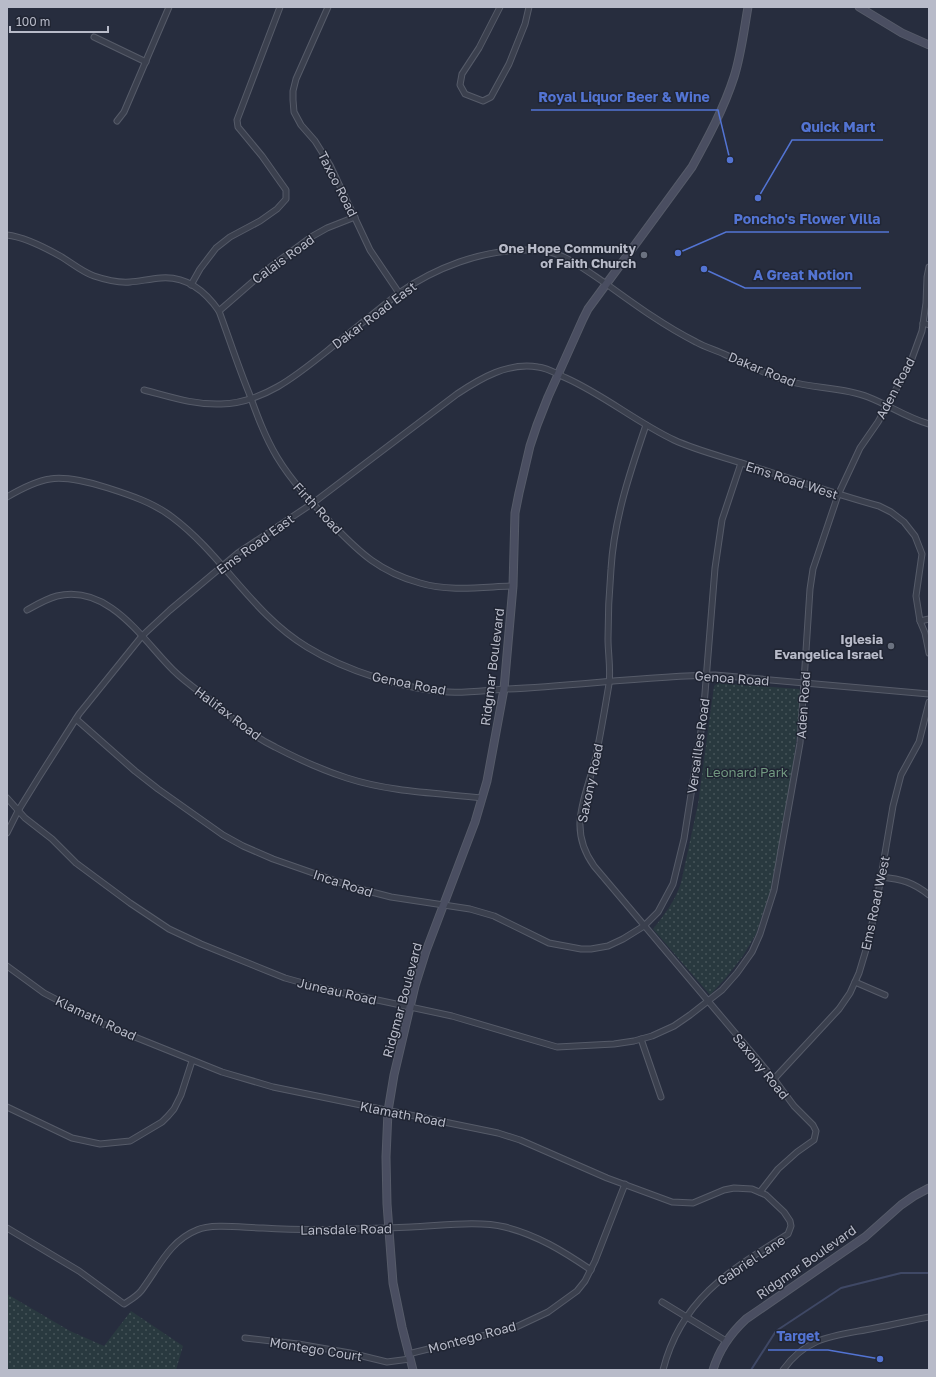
<svg xmlns="http://www.w3.org/2000/svg" width="936" height="1377" font-family="'Golos Text',sans-serif">
  <defs>
    <pattern id="grass-dots" width="8" height="8" patternUnits="userSpaceOnUse"><rect width="8" height="8" fill="#29393f"/><path d="M2 2h.1M6 6h.1" fill="none" stroke="#465459" stroke-width="1.8" stroke-linecap="round"/></pattern>
  </defs>
  <rect width="100%" height="100%" fill="#272d3e"/>
  <g fill="url(#grass-dots)">
    <path d="M 718,683 L 799,689 L 802,694 L 791,782 L 771,889 L 756,934 L 743,956 L 725,979 L 710,995 L 653,929 C 665,914 675,901 681,883 L 698,804 L 714,686 Z"/>
    <path d="M 7,1294 L 70,1331 L 104,1346 L 131,1311 L 183,1346 L 176,1370 L 7,1370 Z"/>
  </g>
  <g fill="none" stroke-linecap="round" stroke-linejoin="round">
    <path stroke="#3f4865" stroke-width="2" d="M 751,1370 L 776,1331 L 841,1288 L 901,1273 L 929,1273"/>
    <defs>
      <g id="street">
        <path d="M 328,7 L 296,79 L 293,91 L 293,100 L 294,112 L 301,125 L 315,141 L 330,165 L 370,250 L 399,293"/>
        <path d="M 500,7 L 479,48 L 462,74 L 460,85 L 465,94 L 483,101 L 491,97 L 509,64 L 525,24 L 529,7"/>
        <path d="M 94,37 L 146,62"/>
        <path d="M 117,121 L 124,112 L 169,7"/>
        <path d="M 7,235 C 25,237 44,247 60,256 C 72,263 82,272 94,276 C 106,280 118,283 130,282 C 140,281 150,279 161,278 C 186,276 205,291 219,311 C 229,338 238,366 249,393 C 257,415 265,437 277,457 C 292,482 313,504 333,525 C 360,553 380,572 420,583 C 449,592 483,587 513,586"/>
        <path d="M 191,285 L 200,269 L 216,248 L 230,237 L 260,221 L 277,209 L 286,199 L 286,190 L 262,156 L 238,127 L 237,120 L 280,7"/>
        <path d="M 219,311 L 265,271 L 311,237 L 327,228 L 355,217"/>
        <path d="M 923,323 L 929,325"/>
        <path d="M 144,390 C 171,397 194,405 221,404 C 267,403 303,370 337,343 C 358,326 378,310 399,293 C 435,268 481,250 526,250 C 532,250 540,249 547,251 C 568,256 587,271 605,283 C 634,304 664,326 696,342 C 705,347 715,350 724,354 C 745,363 766,375 788,381 C 814,389 843,387 868,397 C 889,405 907,418 929,424"/>
        <path d="M 646,425 C 630,472 614,519 611,569 C 609,592 608,615 608,639 C 608,653 611,670 609,684 C 605,708 601,732 596,756 C 587,796 566,827 594,866 L 774,1079 L 794,1106 L 813,1125 L 816,1131 L 814,1140 L 797,1152 L 778,1169 L 760,1192"/>
        <path d="M 7,497 C 19,490 36,481 50,479 C 66,476 93,483 108,488 C 130,495 154,503 172,517 C 223,555 252,614 307,647 C 346,671 404,689 448,692 C 468,693 488,690 507,689 C 576,686 645,676 715,675 L 929,694"/>
        <path d="M 27,610 C 36,605 46,599 57,596 C 109,584 142,639 173,670 C 184,681 197,690 209,699 C 230,716 250,735 275,747 C 298,759 322,770 347,778 C 390,792 437,793 482,798"/>
        <path d="M 920,621 L 929,619"/>
        <path d="M 76,719 L 135,771 L 158,789 L 223,835 L 243,846 L 273,859 L 356,888 L 391,897 L 470,909 L 494,916 L 549,943 L 581,949 L 591,949 L 608,946 L 623,939 L 644,926 L 658,912 L 673,884 L 684,839 L 703,718 L 715,568 L 722,520 L 741,463"/>
        <path d="M 7,798 L 25,818 L 52,839 L 76,863 L 130,903 L 169,929 L 201,944 L 285,978 L 321,988 L 452,1016 L 557,1047 L 614,1044 L 634,1041 L 652,1036 L 674,1026 L 690,1015 L 722,990 L 737,973 L 752,952 L 760,934 L 774,890 L 800,743 L 810,589 L 813,569 L 838,495 L 860,448 L 878,422 L 910,364 L 922,331 L 926,303 L 927,277 L 929,267"/>
        <path d="M 7,833 L 18,811 L 39,777 L 79,714 L 142,636 L 170,610 L 238,553 L 313,503 L 457,394 C 481,378 508,362 538,367 C 548,368 557,374 566,378 C 604,395 636,422 674,440 C 698,451 724,457 748,465 C 792,479 835,494 879,506 L 891,512 L 904,522 L 915,536 L 922,554 L 916,596 L 920,621 L 925,633 L 929,653"/>
        <path d="M 881,877 C 901,879 913,882 929,895"/>
        <path d="M 7,966 L 44,993 L 105,1025 L 222,1072 L 273,1087 L 498,1133 L 520,1140 L 607,1178 L 672,1202 L 693,1203 L 724,1190 L 734,1188 L 752,1189 L 766,1195 L 784,1212 L 790,1221 L 791,1226 L 788,1234 C 730,1270 681,1299 663,1370"/>
        <path d="M 855,982 L 885,995"/>
        <path d="M 641,1039 L 661,1097"/>
        <path d="M 774,1079 L 839,1009 L 850,993 L 859,973 L 868,943 L 877,900 L 893,806 L 901,775 L 919,742 L 929,702"/>
        <path d="M 7,1107 L 72,1138 L 100,1144 L 130,1141 L 162,1122 L 168,1116 L 174,1109 L 181,1095 L 192,1061"/>
        <path d="M 7,1228 L 79,1271 L 124,1304 C 130,1300 136,1297 141,1291 C 158,1269 169,1241 197,1230 C 212,1223 246,1228 263,1228 C 313,1231 362,1229 411,1227 C 439,1226 478,1220 505,1227 C 537,1235 563,1251 591,1270"/>
        <path d="M 662,1302 L 726,1341"/>
        <path d="M 245,1338 L 298,1344 L 350,1353 L 387,1362 L 410,1359"/>
        <path d="M 408,1354 L 514,1328 L 548,1312 L 577,1291 L 585,1281 L 595,1261 L 625,1184"/>
        <path d="M 783,1370 C 808,1335 836,1336 875,1328 C 893,1325 911,1320 929,1317"/>
      </g>
      <g id="secondary">
        <path d="M 859,7 L 902,33 L 929,45"/>
        <path d="M 413,1370 L 402,1327 L 393,1283 L 387,1204 L 386,1157 L 388,1111 L 394,1075 L 415,986 L 426,951 L 475,822 L 487,781 L 504,689 L 513,586 L 515,513 L 519,493 L 530,446 L 537,425 L 548,397 L 583,319 L 588,309 L 692,167 C 708,138 724,108 734,77 C 741,55 744,30 748,7"/>
        <path d="M 713,1370 C 719,1350 731,1333 746,1319 L 865,1237 L 901,1205 L 914,1196 L 929,1188"/>
      </g>
    </defs>
    <use href="#street" stroke="#565b69" stroke-width="7"/>
    <use href="#secondary" stroke="#565b69" stroke-width="9"/>
    <use href="#street" stroke="#3b404e" stroke-width="5"/>
    <use href="#secondary" stroke="#4a4e61" stroke-width="7"/>
  </g>
  <g fill="#6b7280" stroke="#202533" stroke-width="1.5">
    <circle cx="644" cy="255" r="4"/>
    <circle cx="891" cy="646" r="4"/>
  </g>
  <g text-anchor="middle" stroke-width="3" stroke-linejoin="round" paint-order="stroke">
    <g font-size="13" fill="#b8bbc9" stroke="#202533">
      <text transform="translate(338 184) rotate(63)" y="5">Taxco Road</text>
      <text transform="translate(283 259) rotate(-36)" y="5">Calais Road</text>
      <text transform="translate(374 315) rotate(-37)" y="5">Dakar Road East</text>
      <text transform="translate(762 369) rotate(22)" y="5">Dakar Road</text>
      <text transform="translate(895 388) rotate(-62)" y="5">Aden Road</text>
      <text transform="translate(792 480) rotate(18)" y="5">Ems Road West</text>
      <text transform="translate(318 508) rotate(47)" y="5">Firth Road</text>
      <text transform="translate(255 544) rotate(-36)" y="5">Ems Road East</text>
      <text transform="translate(492 667) rotate(-83)" y="5">Ridgmar Boulevard</text>
      <text transform="translate(732 678) rotate(4)" y="5">Genoa Road</text>
      <text transform="translate(409 683) rotate(11)" y="5">Genoa Road</text>
      <text transform="translate(803 705) rotate(-86)" y="5">Aden Road</text>
      <text transform="translate(228 713) rotate(37)" y="5">Halifax Road</text>
      <text transform="translate(698 746) rotate(-82)" y="5">Versailles Road</text>
      <text transform="translate(590 783) rotate(-78)" y="5">Saxony Road</text>
      <text transform="translate(343 883) rotate(18)" y="5">Inca Road</text>
      <text transform="translate(875 903) rotate(-78)" y="5">Ems Road West</text>
      <text transform="translate(337 991) rotate(13)" y="5">Juneau Road</text>
      <text transform="translate(402 1000) rotate(-75)" y="5">Ridgmar Boulevard</text>
      <text transform="translate(96 1018) rotate(25)" y="5">Klamath Road</text>
      <text transform="translate(761 1066) rotate(51)" y="5">Saxony Road</text>
      <text transform="translate(403 1114) rotate(11)" y="5">Klamath Road</text>
      <text transform="translate(346 1229) rotate(-1)" y="5">Lansdale Road</text>
      <text transform="translate(751 1260) rotate(-34)" y="5">Gabriel Lane</text>
      <text transform="translate(806 1262) rotate(-35)" y="5">Ridgmar Boulevard</text>
      <text transform="translate(472 1337) rotate(-15)" y="5">Montego Road</text>
      <text transform="translate(316 1349) rotate(9)" y="5">Montego Court</text>
    </g>
    <g font-size="13" font-weight="bold" fill="#b8bbc9" stroke="#202533" text-anchor="end">
      <text x="636" y="253">One Hope Community<tspan x="636" dy="15">of Faith Church</tspan></text>
      <text x="883" y="644">Iglesia<tspan x="883" dy="15">Evangelica Israel</tspan></text>
    </g>
    <g font-size="13" fill="#719880" stroke="#202533">
      <text x="747" y="777">Leonard Park</text>
    </g>
  </g>
  <path fill="none" stroke="#5374d3" stroke-width="1.5" d="M730 160L718 110H531M758 198L792 140H883M678 253L726 232H889M704 269L745 288H861M880 1359L828 1350H768"/>
  <g fill="#5374d3" stroke="#202533" stroke-width="1.5">
    <circle cx="730" cy="160" r="4"/>
    <circle cx="758" cy="198" r="4"/>
    <circle cx="678" cy="253" r="4"/>
    <circle cx="704" cy="269" r="4"/>
    <circle cx="880" cy="1359" r="4"/>
  </g>
  <g font-size="14" text-anchor="middle" font-weight="bold" fill="#5374d3" stroke="#202533" stroke-width="3" stroke-linejoin="round" paint-order="stroke">
    <text x="624" y="102">Royal Liquor Beer &amp; Wine</text>
    <text x="838" y="132">Quick Mart</text>
    <text x="807" y="224">Poncho's Flower Villa</text>
    <text x="803" y="280">A Great Notion</text>
    <text x="798" y="1341">Target</text>
  </g>
  <rect width="936" height="1377" fill="none" stroke="#b8bbc9" stroke-width="16"/>
  <path d="M10 26v6h98v-6" fill="none" stroke="#b8bbc9" stroke-width="2"/>
  <text x="16" y="26" font-size="12" fill="#b8bbc9" stroke="#202533" stroke-width="3" paint-order="stroke">100 m</text>
</svg>
